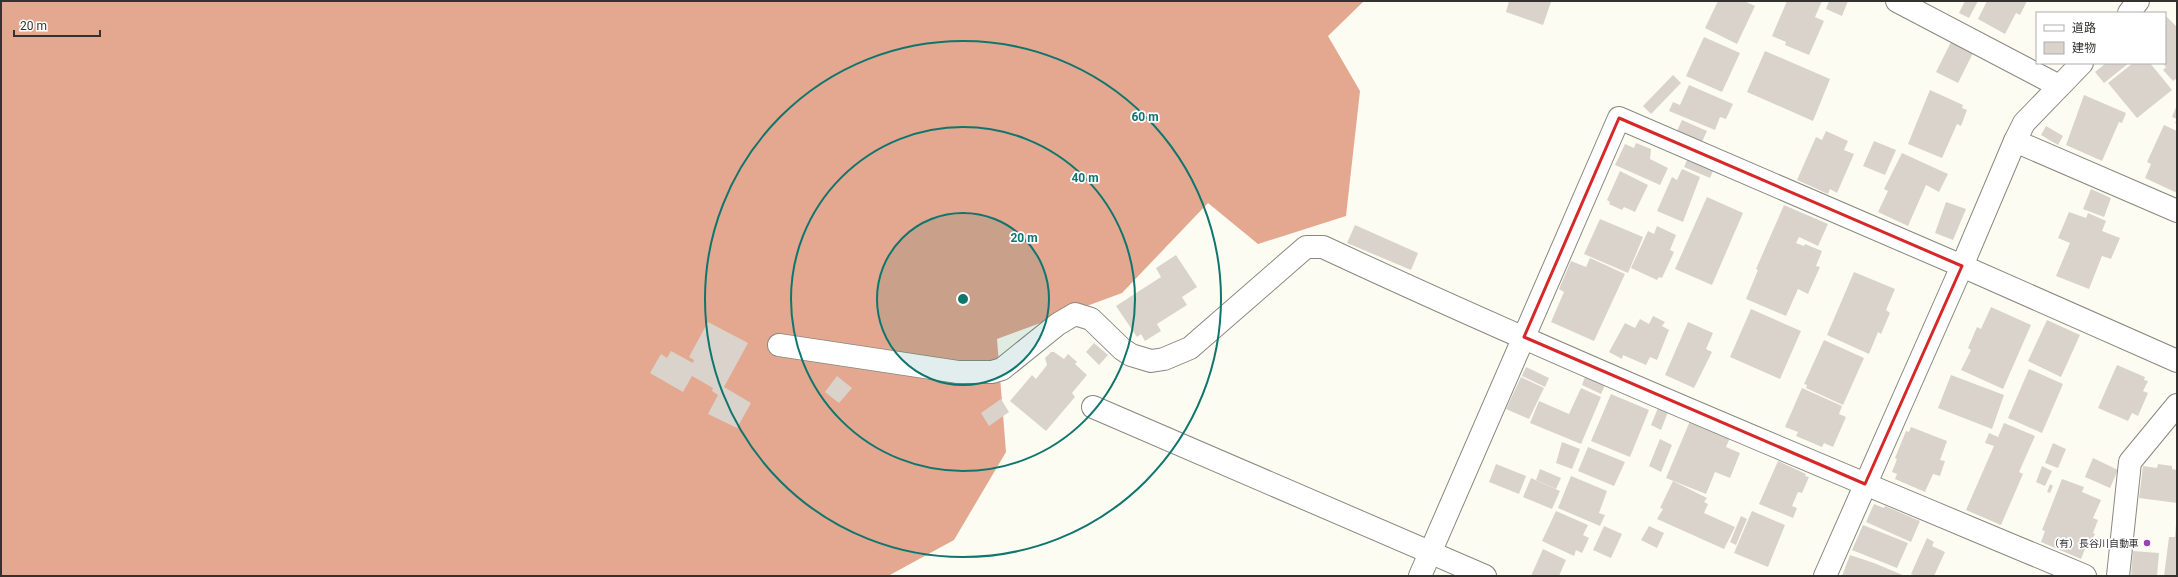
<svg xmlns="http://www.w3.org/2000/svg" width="2178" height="577" font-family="Roboto,'Noto Sans JP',sans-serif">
  <rect width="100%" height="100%" fill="#fdfcf2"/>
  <path fill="#e3a88f" d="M 1,1 L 1364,1 L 1328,36 L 1360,91 L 1346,216 L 1258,244 L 1208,203 L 1122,293 L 997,339 L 1006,452 L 954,540 L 888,576 L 1,576 Z"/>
  <g fill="#dad3cc">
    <path d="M 1509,1 L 1547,1 L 1551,2 L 1543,25 L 1506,12 Z"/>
    <path d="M 1718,1 L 1744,1 L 1755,6 L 1737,44 L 1705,28 Z"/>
    <path d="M 1787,1 L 1822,1 L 1815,17 L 1824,21 L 1809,55 L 1785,45 L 1786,42 L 1772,36 Z"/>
    <path d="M 1829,1 L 1848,1 L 1842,16 L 1826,9 Z"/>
    <path d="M 1965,1 L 1978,1 L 1969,18 L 1959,13 Z"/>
    <path d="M 1987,1 L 2027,1 L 2020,15 L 2016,13 L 2005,34 L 1978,19 Z"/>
    <path d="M 2165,15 L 2177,27 L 2177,78 L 2173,81 L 2163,70 L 2166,67 L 2163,63 L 2165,63 Z"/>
    <path d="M 1704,37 L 1740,53 L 1722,92 L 1686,76 Z"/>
    <path d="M 1951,42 L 1973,53 L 1958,83 L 1936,72 Z"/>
    <path d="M 1765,51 L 1830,79 L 1813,121 L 1747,92 Z"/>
    <path d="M 2106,63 L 2129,63 L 2104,83 L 2095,72 Z"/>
    <path d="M 2133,63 L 2150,63 L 2172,90 L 2137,118 L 2108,83 Z"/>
    <path d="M 1673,75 L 1681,83 L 1651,114 L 1643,106 Z"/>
    <path d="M 1689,85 L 1733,104 L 1726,119 L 1720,117 L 1715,130 L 1669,111 L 1673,102 L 1680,105 Z"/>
    <path d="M 1930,90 L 1963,105 L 1962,108 L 1967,110 L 1961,126 L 1957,124 L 1942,158 L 1908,144 Z"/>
    <path d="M 2084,95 L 2126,113 L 2122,123 L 2119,122 L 2102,161 L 2066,145 Z"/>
    <path d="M 2177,105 L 2177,124 L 2175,123 L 2177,119 L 2172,117 Z"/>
    <path d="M 1682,120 L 1707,131 L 1702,142 L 1677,131 Z"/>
    <path d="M 2164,125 L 2177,131 L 2177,193 L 2145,178 L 2151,164 L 2147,162 Z"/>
    <path d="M 2046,126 L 2063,136 L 2058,145 L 2041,135 Z"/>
    <path d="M 1826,131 L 1848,141 L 1844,150 L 1854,154 L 1837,193 L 1830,189 L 1828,194 L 1797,180 L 1816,137 L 1822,140 Z"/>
    <path d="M 1874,141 L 1896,150 L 1885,175 L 1863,166 Z"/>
    <path d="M 1636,143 L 1651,149 L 1650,159 L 1668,168 L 1660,185 L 1615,165 L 1625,144 L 1634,148 Z"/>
    <path d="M 1902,153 L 1948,174 L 1939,192 L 1926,185 L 1908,226 L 1878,212 L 1888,191 L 1884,189 Z"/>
    <path d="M 1687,160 L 1713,171 L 1710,178 L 1684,167 Z"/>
    <path d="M 1682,169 L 1700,177 L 1683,222 L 1657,211 L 1672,177 L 1677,180 Z"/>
    <path d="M 1620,171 L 1648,185 L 1635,212 L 1624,207 L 1622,210 L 1609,204 L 1610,202 L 1607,200 Z"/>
    <path d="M 2091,189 L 2111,198 L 2104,217 L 2083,209 Z"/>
    <path d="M 1707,197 L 1743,213 L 1712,285 L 1675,269 Z"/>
    <path d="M 1946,202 L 1966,209 L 1953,240 L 1935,233 Z"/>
    <path d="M 1784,205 L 1828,224 L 1818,246 L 1799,237 L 1796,243 L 1804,246 L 1805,244 L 1822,251 L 1816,266 L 1820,267 L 1808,294 L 1798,289 L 1786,316 L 1746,299 L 1758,270 L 1756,269 Z"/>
    <path d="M 2069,212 L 2086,218 L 2088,213 L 2106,221 L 2102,231 L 2120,238 L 2111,259 L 2102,256 L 2089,289 L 2056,276 L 2070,243 L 2058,238 Z"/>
    <path d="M 1600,219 L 1643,237 L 1628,273 L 1584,254 Z"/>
    <path d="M 1355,225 L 1418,253 L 1411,270 L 1347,243 Z"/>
    <path d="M 1657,226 L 1676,235 L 1670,250 L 1674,252 L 1662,278 L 1659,277 L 1657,280 L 1631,268 L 1648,231 L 1654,234 Z"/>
    <path d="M 1176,255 L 1197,287 L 1182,297 L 1187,305 L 1157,324 L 1161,331 L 1145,341 L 1141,334 L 1137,337 L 1116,306 L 1161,277 L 1156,268 Z"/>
    <path d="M 1590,258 L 1625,274 L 1594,341 L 1551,322 L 1564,292 L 1559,289 L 1571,261 L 1586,267 Z"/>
    <path d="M 1854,272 L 1895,289 L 1886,310 L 1890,313 L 1881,334 L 1878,332 L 1869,354 L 1827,335 Z"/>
    <path d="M 1991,307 L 2031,325 L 2003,389 L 1961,370 L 1971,350 L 1968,348 L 1977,327 L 1981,329 Z"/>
    <path d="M 1751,309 L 1801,331 L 1780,379 L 1730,357 Z"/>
    <path d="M 1653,316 L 1665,322 L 1662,326 L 1669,330 L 1657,360 L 1650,357 L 1646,365 L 1623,355 L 1622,359 L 1609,352 L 1625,323 L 1635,328 L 1640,319 L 1649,324 Z"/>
    <path d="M 2047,320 L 2080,335 L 2061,377 L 2028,361 Z"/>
    <path d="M 708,322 L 748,343 L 724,387 L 751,403 L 737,428 L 708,414 L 718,395 L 712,391 L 713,388 L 692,376 L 683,392 L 650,373 L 661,354 L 667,358 L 671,351 L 693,363 L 694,360 L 689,357 Z"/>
    <path d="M 1688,322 L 1713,333 L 1706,349 L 1712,352 L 1694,388 L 1665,375 Z"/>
    <path d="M 1824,340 L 1864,358 L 1843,405 L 1806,388 L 1807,385 L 1804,384 Z"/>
    <path d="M 1094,343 L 1108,355 L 1099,365 L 1086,352 Z"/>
    <path d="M 1051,352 L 1054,352 L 1064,359 L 1068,354 L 1077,362 L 1075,364 L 1087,375 L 1072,393 L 1075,397 L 1046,431 L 1010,401 L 1032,375 L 1036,379 L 1047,365 L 1045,358 Z"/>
    <path d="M 2117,365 L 2145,377 L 2144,380 L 2148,381 L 2143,391 L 2148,393 L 2138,416 L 2132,413 L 2128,421 L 2098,408 Z"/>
    <path d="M 1526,367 L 1549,378 L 1545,387 L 1522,376 Z"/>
    <path d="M 2029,369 L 2063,384 L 2042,433 L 2008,418 Z"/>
    <path d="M 1951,375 L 2004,395 L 1992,429 L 1938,408 Z"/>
    <path d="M 837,376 L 852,388 L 839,403 L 825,392 Z"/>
    <path d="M 1521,377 L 1544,388 L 1529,419 L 1506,409 Z"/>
    <path d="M 1585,377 L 1605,385 L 1601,394 L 1582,385 Z"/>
    <path d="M 1581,388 L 1601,397 L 1581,444 L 1530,423 L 1539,401 L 1569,414 Z"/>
    <path d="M 1802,388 L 1842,406 L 1839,414 L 1846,417 L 1833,447 L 1824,443 L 1822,447 L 1796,436 L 1798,432 L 1785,427 Z"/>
    <path d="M 1611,394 L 1649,410 L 1630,457 L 1591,441 Z"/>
    <path d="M 1001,399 L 1009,412 L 989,426 L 981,413 Z"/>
    <path d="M 1658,408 L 1668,412 L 1661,430 L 1651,425 Z"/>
    <path d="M 1690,421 L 1730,438 L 1726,447 L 1740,453 L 1730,478 L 1715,472 L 1706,494 L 1666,478 Z"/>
    <path d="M 2004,423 L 2035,436 L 2019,472 L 2023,474 L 2001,525 L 1966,510 L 1994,446 L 1985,443 L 1989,433 L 1998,437 Z"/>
    <path d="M 1911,427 L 1947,441 L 1940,460 L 1945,461 L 1940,476 L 1933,474 L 1925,492 L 1895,479 L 1897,474 L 1892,472 L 1897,459 L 1895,458 L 1906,431 L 1909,432 Z"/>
    <path d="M 1660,439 L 1672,445 L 1661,472 L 1649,466 Z"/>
    <path d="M 1562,442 L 1580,449 L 1572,469 L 1556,463 Z"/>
    <path d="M 2053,443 L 2066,449 L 2058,468 L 2045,463 Z"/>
    <path d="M 1588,447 L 1625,462 L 1614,486 L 1578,471 Z"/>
    <path d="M 2093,458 L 2118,470 L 2110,488 L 2085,477 Z"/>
    <path d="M 1778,461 L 1806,474 L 1805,476 L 1809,477 L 1802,493 L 1798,492 L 1792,506 L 1797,508 L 1793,518 L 1759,504 Z"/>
    <path d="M 1496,464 L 1526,476 L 1519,494 L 1489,482 Z"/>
    <path d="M 2158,464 L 2172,466 L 2172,469 L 2177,470 L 2177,503 L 2139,498 L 2143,466 L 2157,468 Z"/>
    <path d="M 2042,466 L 2052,471 L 2045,486 L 2036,482 Z"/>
    <path d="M 1540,469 L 1561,478 L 1556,489 L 1536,480 Z"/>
    <path d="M 1571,476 L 1607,491 L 1599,513 L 1605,515 L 1600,526 L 1558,508 Z"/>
    <path d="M 1531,478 L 1560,491 L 1552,509 L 1523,497 Z"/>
    <path d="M 2062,479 L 2084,487 L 2082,492 L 2101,500 L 2093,518 L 2098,520 L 2093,533 L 2095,534 L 2091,542 L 2088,541 L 2081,559 L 2041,542 L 2045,531 L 2042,530 Z"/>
    <path d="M 1673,481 L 1707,498 L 1704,502 L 1708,504 L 1704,513 L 1735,527 L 1724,549 L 1657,519 L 1663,509 L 1660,508 Z"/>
    <path d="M 2050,484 L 2053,486 L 2050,493 L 2047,492 Z"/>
    <path d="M 1874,504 L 1884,508 L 1885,506 L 1920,521 L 1911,542 L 1866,522 Z"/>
    <path d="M 1556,511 L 1588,525 L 1583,535 L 1589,538 L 1582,553 L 1576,550 L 1574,556 L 1542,541 Z"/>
    <path d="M 1752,511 L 1785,525 L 1768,567 L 1734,553 Z"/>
    <path d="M 1741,516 L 1747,519 L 1736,545 L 1730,542 Z"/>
    <path d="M 2176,524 L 2177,576 L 2164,576 L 2169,537 L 2175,537 Z"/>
    <path d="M 1863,525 L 1908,543 L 1897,568 L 1852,550 Z"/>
    <path d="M 1604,526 L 1622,534 L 1611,558 L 1593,550 Z"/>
    <path d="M 1649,526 L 1664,533 L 1657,548 L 1641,540 Z"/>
    <path d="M 1927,538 L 1934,542 L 1932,546 L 1945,552 L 1934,576 L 1915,576 L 1911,574 Z"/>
    <path d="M 1543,549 L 1566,560 L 1559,576 L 1531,576 Z"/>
    <path d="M 2133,551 L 2159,553 L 2157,576 L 2131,576 Z"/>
    <path d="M 1850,555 L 1874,563 L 1905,576 L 1842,576 Z"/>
  </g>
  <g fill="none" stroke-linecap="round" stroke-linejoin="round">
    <defs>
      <g id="minor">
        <path d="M 1897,1 L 2059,86"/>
        <path d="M 2129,13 L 2138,1"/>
        <path d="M 2015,141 L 2177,211"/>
        <path d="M 779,345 L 958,372 L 992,372 L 1002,369 L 1058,324 L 1075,314 L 1091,319 L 1122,349 L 1131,355 L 1151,361 L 1164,359 L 1190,348 L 1306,247 L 1323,247 C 1574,364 1830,469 2085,576"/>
        <path d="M 1093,407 L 1485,576"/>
        <path d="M 1420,576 L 1619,118 L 1962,266 L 2177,361"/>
        <path d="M 1825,576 L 1962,266 L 2015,141 L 2024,123 L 2082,63"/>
        <path d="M 2118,576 L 2130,462 L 2177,405"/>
      </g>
    </defs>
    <use href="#minor" stroke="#89887f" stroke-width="24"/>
    <use href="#minor" stroke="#fff" stroke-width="22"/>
  </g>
  <path fill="none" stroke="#d62828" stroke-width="3" stroke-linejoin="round" d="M 1619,118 L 1962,266 L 1865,484 L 1524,337 Z"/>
  <circle cx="963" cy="299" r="86" fill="#0f766e" fill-opacity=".12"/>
  <g fill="none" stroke="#0f766e" stroke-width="2">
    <circle cx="963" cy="299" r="86"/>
    <circle cx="963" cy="299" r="172"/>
    <circle cx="963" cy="299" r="258"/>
  </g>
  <circle fill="#9844b2" stroke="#fff" stroke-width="1.5" cx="2147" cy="543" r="4"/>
  <g text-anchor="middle" stroke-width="3.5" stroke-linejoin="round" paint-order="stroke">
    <g font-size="10" fill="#33322f" stroke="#fff" text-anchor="end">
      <text x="2139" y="547">（有）長谷川自動車</text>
    </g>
  </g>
  <circle cx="963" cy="299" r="6" fill="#0f766e" stroke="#fff" stroke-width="2"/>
  <g font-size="12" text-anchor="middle" font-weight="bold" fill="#0f766e" stroke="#fff" stroke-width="3.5" stroke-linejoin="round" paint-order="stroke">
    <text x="1145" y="121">60 m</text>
    <text x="1085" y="182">40 m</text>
    <text x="1024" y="242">20 m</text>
  </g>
  <rect width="2178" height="577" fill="none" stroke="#33322f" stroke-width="4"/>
  <rect x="2036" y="12" width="130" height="52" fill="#ffffff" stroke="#adadac"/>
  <rect x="2044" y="25" width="20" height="6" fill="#ffffff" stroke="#adadac"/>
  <text x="2072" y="32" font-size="12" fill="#33322f">道路</text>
  <rect x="2044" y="42" width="20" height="12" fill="#dad3cc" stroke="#adadac"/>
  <text x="2072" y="52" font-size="12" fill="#33322f">建物</text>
  <path d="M14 30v6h86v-6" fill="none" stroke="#33322f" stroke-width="2"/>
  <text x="20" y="30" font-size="12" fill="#33322f" stroke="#ffffff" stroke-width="3" paint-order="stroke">20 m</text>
</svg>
